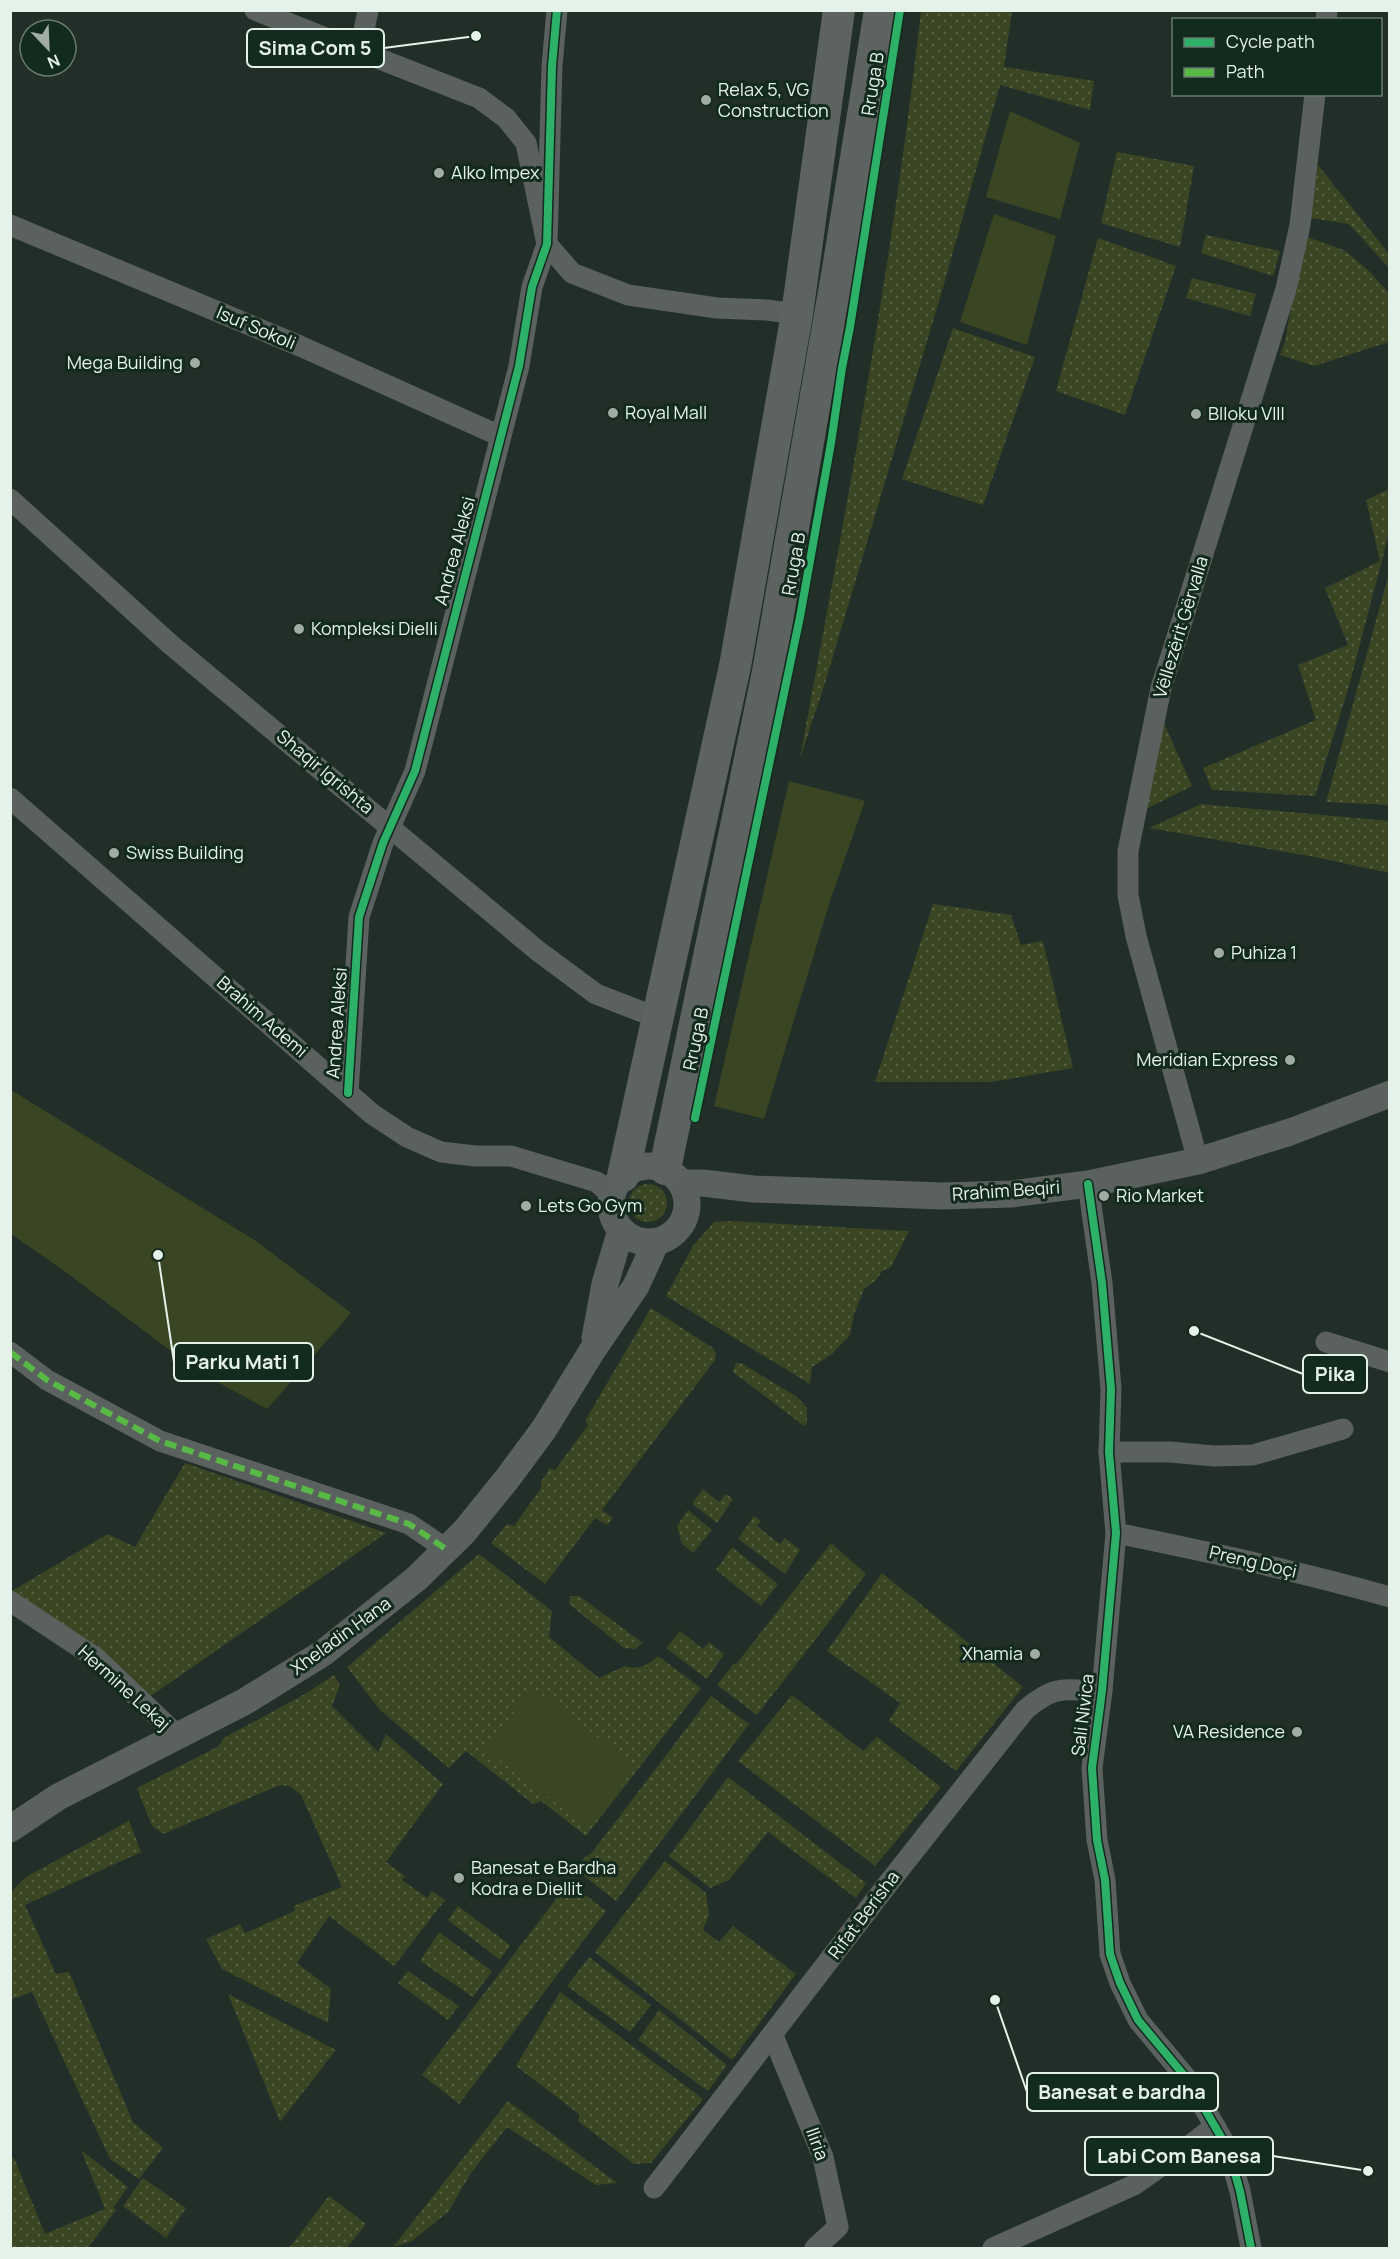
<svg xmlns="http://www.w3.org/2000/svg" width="1400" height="2259" font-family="Manrope,sans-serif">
  <defs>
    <pattern id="grass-dots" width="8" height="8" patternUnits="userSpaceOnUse" patternTransform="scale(1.5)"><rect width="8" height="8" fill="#3a4623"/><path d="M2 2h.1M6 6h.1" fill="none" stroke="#566143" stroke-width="1.8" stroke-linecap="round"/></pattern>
  </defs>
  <rect width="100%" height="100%" fill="#222e28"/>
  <g fill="url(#grass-dots)">
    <path d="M 921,11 L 1012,11 L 1004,67 L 1094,81 L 1090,110 L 1000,85 L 942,291 L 825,683 L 800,758 C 846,510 893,261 921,11 Z"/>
    <path d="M 1117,152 L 1194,166 L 1180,247 L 1101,223 Z"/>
    <path d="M 1318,165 L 1389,254 L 1389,268 L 1349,224 L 1310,218 Z"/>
    <path d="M 1206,235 L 1280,251 L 1273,276 L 1201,253 Z"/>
    <path d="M 1304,236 L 1344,250 L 1370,272 L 1389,293 L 1389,342 L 1314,366 L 1280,355 L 1285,341 Z"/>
    <path d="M 1098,238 L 1176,266 L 1125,415 L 1056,391 Z"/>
    <path d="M 1192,278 L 1256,294 L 1250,316 L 1186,298 Z"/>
    <path d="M 953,328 L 1035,357 L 983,505 L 902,479 Z"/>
    <path d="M 1389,489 L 1389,533 L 1349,686 L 1315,796 L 1212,790 L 1203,768 L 1316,720 L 1298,665 L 1348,645 L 1325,588 L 1380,561 L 1366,500 Z"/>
    <path d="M 1389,573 L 1389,805 L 1326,802 L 1385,588 Z"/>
    <path d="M 1164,723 L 1192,786 L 1142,811 Z"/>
    <path d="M 1201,804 L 1389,821 L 1389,873 L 1315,857 L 1149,828 Z"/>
    <path d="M 933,904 L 1011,915 L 1021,945 L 1043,941 L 1073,1068 L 991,1082 L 875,1082 Z"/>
    <circle cx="648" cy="1203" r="19"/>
    <path d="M 731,1221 L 909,1231 L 891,1267 L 882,1271 L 876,1280 L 864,1289 L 854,1314 L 850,1335 L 832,1354 L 812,1367 L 810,1384 L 666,1296 L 693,1246 L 714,1222 Z"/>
    <path d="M 651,1308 L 713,1348 L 716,1354 L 715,1360 L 602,1510 L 613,1518 L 607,1525 L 595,1518 L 545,1584 L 491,1543 L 507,1524 L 514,1526 L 541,1488 L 541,1482 L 550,1468 L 555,1470 L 588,1425 L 585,1421 Z"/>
    <path d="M 736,1363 L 741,1363 L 797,1397 L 807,1408 L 807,1423 L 804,1426 L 733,1372 Z"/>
    <path d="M 185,1463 L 386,1533 L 142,1702 L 10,1592 L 108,1534 L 135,1547 Z"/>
    <path d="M 703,1489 L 719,1502 L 726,1494 L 733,1499 L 717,1523 L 692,1504 Z"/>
    <path d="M 688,1510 L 712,1530 L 693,1553 L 682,1544 L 677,1526 Z"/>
    <path d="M 754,1516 L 761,1521 L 757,1526 L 780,1544 L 785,1538 L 800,1550 L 785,1574 L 738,1539 Z"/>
    <path d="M 831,1543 L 866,1574 L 757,1715 L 717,1685 L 733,1664 L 737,1663 Z"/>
    <path d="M 732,1547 L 778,1584 L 761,1606 L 716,1570 Z"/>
    <path d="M 479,1554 L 552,1611 L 549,1637 L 599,1678 L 625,1666 C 639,1670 647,1666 658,1656 L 701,1688 L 586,1836 L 541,1801 L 533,1804 L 466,1751 L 449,1768 L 380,1710 L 347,1667 Z"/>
    <path d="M 882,1573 L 1023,1687 L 956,1771 L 889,1721 L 900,1703 L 827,1651 Z"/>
    <path d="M 570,1596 L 579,1596 L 643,1643 L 635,1649 L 624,1648 L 569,1604 Z"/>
    <path d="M 680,1631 L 703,1649 L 709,1642 L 724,1654 L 707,1679 L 666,1648 Z"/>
    <path d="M 334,1675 L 340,1685 L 332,1706 L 378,1752 L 386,1734 L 443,1784 L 386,1862 L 405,1876 L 402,1880 L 427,1898 L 432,1891 L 445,1900 L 394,1966 L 329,1916 L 297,1963 L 331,1989 L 328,2023 L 222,1969 L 206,1939 L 240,1924 L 245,1933 L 295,1911 L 294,1906 L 342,1887 L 301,1795 C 293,1787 289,1784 278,1786 L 163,1834 L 152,1826 L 137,1788 L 219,1746 L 224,1738 L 305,1694 Z"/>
    <path d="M 792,1695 L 863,1751 L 877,1737 L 941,1787 L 875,1866 L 738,1761 Z"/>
    <path d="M 711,1696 L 749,1724 L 616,1901 L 578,1871 C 580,1863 583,1857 591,1854 Z"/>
    <path d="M 728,1777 L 866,1883 L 856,1898 L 768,1832 L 729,1880 L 710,1888 L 669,1856 Z"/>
    <path d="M 129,1821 L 141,1852 L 25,1905 L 56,1974 L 69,1972 L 133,2122 L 163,2148 L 139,2179 L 110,2159 L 32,1992 L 10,2000 L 11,1892 L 26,1877 Z"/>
    <path d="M 665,1861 L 706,1893 L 709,1915 L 703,1930 L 719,1942 L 733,1926 L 796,1974 L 732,2060 L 595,1952 Z"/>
    <path d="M 569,1882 L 606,1911 L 459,2104 L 422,2075 Z"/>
    <path d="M 458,1906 L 510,1945 L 500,1960 L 448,1920 Z"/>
    <path d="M 439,1932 L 492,1971 L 473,1997 L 420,1961 Z"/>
    <path d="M 589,1957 L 651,2005 L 630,2032 L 567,1986 Z"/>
    <path d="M 408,1971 L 459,2006 L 448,2020 L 398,1983 Z"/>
    <path d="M 560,1992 L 703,2099 L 651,2163 L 634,2164 L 578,2121 L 580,2115 L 516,2066 Z"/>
    <path d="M 228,1994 L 336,2050 L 280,2122 Z"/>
    <path d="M 659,2010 L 727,2065 L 708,2091 L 638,2040 Z"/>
    <path d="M 508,2101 L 617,2183 L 596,2185 L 507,2127 L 471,2173 L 448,2212 L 412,2241 L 393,2247 Z"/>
    <path d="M 81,2150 L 128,2187 L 113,2208 L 116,2210 L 88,2248 L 11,2248 L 11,2159 L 14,2158 L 45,2234 L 105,2209 Z"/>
    <path d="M 143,2178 L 186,2208 L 166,2238 L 123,2206 Z"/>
    <path d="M 329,2196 L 366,2224 L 347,2248 L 289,2248 Z"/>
  </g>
  <g fill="#3a4623">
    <path d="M 1010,111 L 1080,143 L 1060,219 L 986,197 Z"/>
    <path d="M 994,214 L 1056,236 L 1027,345 L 960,322 Z"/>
    <path d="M 789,781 L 865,801 L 830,901 L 764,1119 L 714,1106 Z"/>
    <path d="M 11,1090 L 256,1241 L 351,1313 L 267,1409 L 199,1372 L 63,1270 L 11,1234 Z"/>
    <path d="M 533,1688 L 636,1767 L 588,1827 L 485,1749 Z"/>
  </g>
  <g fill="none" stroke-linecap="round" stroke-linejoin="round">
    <g stroke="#5a615e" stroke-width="21">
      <path d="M 255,10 L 479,98 L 506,118 L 526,143 L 547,244 L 572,273 L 628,295 L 717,308 L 767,310 L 797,314"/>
      <path d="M 1326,20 L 1327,10"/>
      <path d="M 360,51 L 368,10"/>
      <path d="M 10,225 L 300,346 L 500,436"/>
      <path d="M 10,499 L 170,644 L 538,951 L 596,994 L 658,1018"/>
      <path d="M 10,798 L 372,1114 L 407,1137 L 441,1152 L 475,1156 L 511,1156 L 597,1182 L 612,1196"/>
      <path d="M 348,1093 L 359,917 L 383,843 L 415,771 L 519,366 L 532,287 L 547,244 L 552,66 L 557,10"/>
      <path d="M 1198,1161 L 1136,936 L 1128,895 L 1128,851 L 1161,688 L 1286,289 L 1300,225 L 1315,94"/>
      <path d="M 1088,1184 L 1102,1283 L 1111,1389 L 1109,1452 L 1116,1533 L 1102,1691 L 1092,1768 L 1097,1840 L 1105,1880 L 1110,1954 L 1120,1983 L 1138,2020 L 1188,2080 L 1228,2149 L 1240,2191 L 1251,2248"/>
      <path d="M 1326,1342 L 1390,1362"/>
      <path d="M 10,1352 L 47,1380 L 160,1441 L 409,1524 L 446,1549"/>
      <path d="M 1109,1452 L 1170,1452 L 1214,1456 L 1253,1455 L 1343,1429"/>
      <path d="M 1116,1533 C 1208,1552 1299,1571 1390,1597"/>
      <path d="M 10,1601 L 96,1658 L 178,1736"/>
      <path d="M 773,2036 L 823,2157 L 838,2227 L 815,2248"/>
      <path d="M 654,2188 L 887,1885 L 1025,1710 C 1056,1684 1064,1690 1102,1691"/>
      <path d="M 993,2248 L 1134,2185 L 1177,2155 L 1215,2126"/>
    </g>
    <g stroke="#5a615e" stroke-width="27">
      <circle cx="649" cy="1204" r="38"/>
      <path d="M 682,1183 L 703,1183 L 753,1189 L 942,1196 L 1012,1194 L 1088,1184 L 1198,1161 L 1290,1132 L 1390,1094"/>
      <path d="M 595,1338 L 605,1284 L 621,1230"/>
      <path d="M 10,1829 L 58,1797 L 244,1702 L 323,1653 L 416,1579 L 464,1532 L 507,1479 L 544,1429 L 592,1351 L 636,1286 L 656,1242"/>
    </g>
    <g stroke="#5c6360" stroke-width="32">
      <path d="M 665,1169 L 768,672 L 838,269 L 880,10"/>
      <path d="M 623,1176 L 735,666 L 797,314 L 839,10"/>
    </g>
    <path stroke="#58b947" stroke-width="6" stroke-dasharray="12 6" stroke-linecap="butt" d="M 10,1352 L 47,1380 L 160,1441 L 409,1524 L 446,1549"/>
    <defs>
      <g id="cycleway">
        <path d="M 348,1093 L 359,917 L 383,843 L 415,771 L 519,366 L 532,287 L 547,244 L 552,66 L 557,10"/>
        <path d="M 695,1118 L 800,617 L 831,443 L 842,368 L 850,327 L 900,10"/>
        <path d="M 1088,1184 L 1102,1283 L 1111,1389 L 1109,1452 L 1116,1533 L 1102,1691 L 1092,1768 L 1097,1840 L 1105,1880 L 1110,1954 L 1120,1983 L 1138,2020 L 1188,2080 L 1228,2149 L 1240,2191 L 1251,2248"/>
      </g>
    </defs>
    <use href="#cycleway" stroke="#132a1e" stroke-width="11"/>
    <use href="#cycleway" stroke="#2db169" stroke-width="8"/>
  </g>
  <g fill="#a0ada6" stroke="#132a1e" stroke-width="2">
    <circle cx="706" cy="100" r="6"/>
    <circle cx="439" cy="173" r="6"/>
    <circle cx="195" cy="363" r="6"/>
    <circle cx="613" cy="413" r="6"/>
    <circle cx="1196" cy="414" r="6"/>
    <circle cx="299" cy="629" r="6"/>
    <circle cx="114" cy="853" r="6"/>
    <circle cx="1219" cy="953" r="6"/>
    <circle cx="1290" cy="1060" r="6"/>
    <circle cx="1104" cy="1196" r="6"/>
    <circle cx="526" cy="1206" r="6"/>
    <circle cx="1035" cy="1654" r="6"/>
    <circle cx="1297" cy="1732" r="6"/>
    <circle cx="459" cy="1878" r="6"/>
  </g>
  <g text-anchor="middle" stroke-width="6" stroke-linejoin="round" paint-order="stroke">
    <g font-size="18" fill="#e4f2ea" stroke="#132a1e">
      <text transform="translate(873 84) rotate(-81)" y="6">Rruga B</text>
      <text transform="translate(256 328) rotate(23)" y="6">Isuf Sokoli</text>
      <text transform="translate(455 551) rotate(-75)" y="6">Andrea Aleksi</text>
      <text transform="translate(794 564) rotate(-80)" y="6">Rruga B</text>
      <text transform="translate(1181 627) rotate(-73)" y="6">Vëllezërit Gërvalla</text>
      <text transform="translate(325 772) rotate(40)" y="6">Shaqir Igrishta</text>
      <text transform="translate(262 1017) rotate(41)" y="6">Brahim Ademi</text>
      <text transform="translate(337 1023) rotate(-86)" y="6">Andrea Aleksi</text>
      <text transform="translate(696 1039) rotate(-78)" y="6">Rruga B</text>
      <text transform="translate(1006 1191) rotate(-4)" y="6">Rrahim Beqiri</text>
      <text transform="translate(1253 1562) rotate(13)" y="6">Preng Doçi</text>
      <text transform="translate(341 1636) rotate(-36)" y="6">Xheladin Hana</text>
      <text transform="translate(124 1688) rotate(42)" y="6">Hermine Lekaj</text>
      <text transform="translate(1083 1715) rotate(-83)" y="6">Sali Nivica</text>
      <text transform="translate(864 1915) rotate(-53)" y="6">Rifat Berisha</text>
      <text transform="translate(817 2144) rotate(70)" y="6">Iliria</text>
    </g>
    <g font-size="18" fill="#e4f2ea" stroke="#132a1e" text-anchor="start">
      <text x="718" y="96">Relax 5, VG<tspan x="718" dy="21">Construction</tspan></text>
      <text x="451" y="179">Alko Impex</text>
      <text x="183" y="369" text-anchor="end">Mega Building</text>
      <text x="625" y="419">Royal Mall</text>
      <text x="1208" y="420">Blloku VIII</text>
      <text x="311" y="635">Kompleksi Dielli</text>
      <text x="126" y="859">Swiss Building</text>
      <text x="1231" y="959">Puhiza 1</text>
      <text x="1278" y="1066" text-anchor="end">Meridian Express</text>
      <text x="1116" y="1202">Rio Market</text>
      <text x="538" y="1212">Lets Go Gym</text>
      <text x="1023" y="1660" text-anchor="end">Xhamia</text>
      <text x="1285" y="1738" text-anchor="end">VA Residence</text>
      <text x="471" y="1874">Banesat e Bardha<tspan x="471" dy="21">Kodra e Diellit</tspan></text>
    </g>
  </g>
  <path fill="none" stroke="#e4f2ea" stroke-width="2" d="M476 36L384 48M158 1255L174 1362M1194 1331L1303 1374M995 2000L1027 2092M1368 2171L1273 2156"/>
  <g fill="#e4f2ea" stroke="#132a1e" stroke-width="2">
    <circle cx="476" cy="36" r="6"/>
    <circle cx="158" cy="1255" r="6"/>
    <circle cx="1194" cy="1331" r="6"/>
    <circle cx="995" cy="2000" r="6"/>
    <circle cx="1368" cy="2171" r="6"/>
  </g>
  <g fill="#132a1e" stroke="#e4f2ea" stroke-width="2">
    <rect x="247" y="29" width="137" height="38" rx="6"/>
    <rect x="174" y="1343" width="139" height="38" rx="6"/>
    <rect x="1303" y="1355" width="64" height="38" rx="6"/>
    <rect x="1027" y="2073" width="191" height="38" rx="6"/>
    <rect x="1085" y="2137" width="188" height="38" rx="6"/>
  </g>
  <g font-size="20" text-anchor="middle" font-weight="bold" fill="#e4f2ea">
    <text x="315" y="55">Sima Com 5</text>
    <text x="243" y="1369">Parku Mati 1</text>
    <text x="1335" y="1381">Pika</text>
    <text x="1122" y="2099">Banesat e bardha</text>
    <text x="1179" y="2163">Labi Com Banesa</text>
  </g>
  <rect width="1400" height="2259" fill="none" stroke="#e4f2ea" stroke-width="24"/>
  <rect x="1172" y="18" width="210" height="78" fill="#132a1e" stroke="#677a70" stroke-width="1.5"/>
  <rect x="1184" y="38" width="30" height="9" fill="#2db169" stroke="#677a70" stroke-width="1.5"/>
  <text x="1226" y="48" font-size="18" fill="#e4f2ea">Cycle path</text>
  <rect x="1184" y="68" width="30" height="9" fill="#58b947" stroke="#677a70" stroke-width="1.5"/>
  <text x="1226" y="78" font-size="18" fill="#e4f2ea">Path</text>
  <g transform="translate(48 48) rotate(157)"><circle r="28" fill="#132a1e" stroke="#677a70" stroke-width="1.5"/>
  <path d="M0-4.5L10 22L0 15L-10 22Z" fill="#a0ada6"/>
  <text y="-9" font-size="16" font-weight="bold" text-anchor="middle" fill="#e4f2ea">N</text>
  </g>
</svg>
